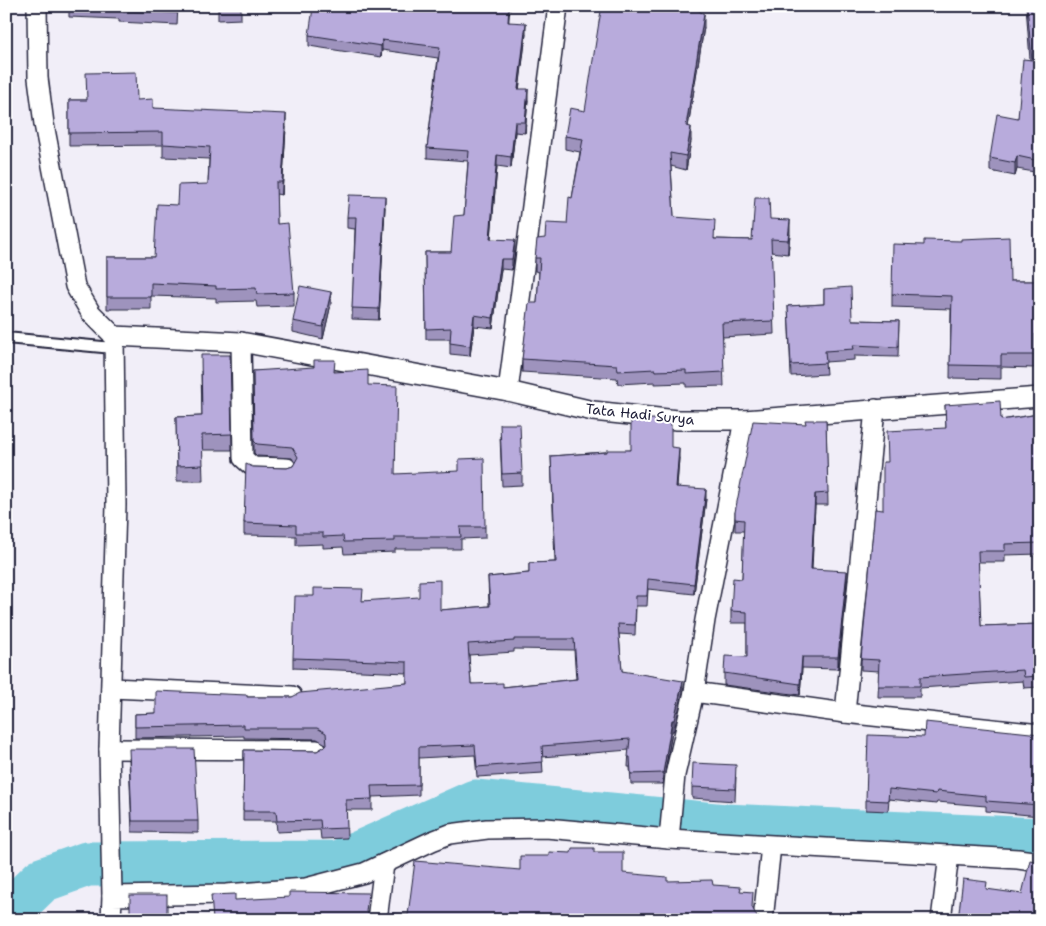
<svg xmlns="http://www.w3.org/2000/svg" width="1046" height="926" font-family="'Shantell Sans',sans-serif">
  <rect width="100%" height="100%" fill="#f1eef8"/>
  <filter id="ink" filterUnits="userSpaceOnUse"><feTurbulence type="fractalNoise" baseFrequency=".02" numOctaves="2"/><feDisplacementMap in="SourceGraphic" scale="10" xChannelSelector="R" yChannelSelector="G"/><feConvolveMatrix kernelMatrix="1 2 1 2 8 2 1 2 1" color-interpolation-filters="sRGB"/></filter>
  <g filter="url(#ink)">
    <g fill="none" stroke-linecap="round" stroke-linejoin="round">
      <path stroke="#7eccdc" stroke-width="45" d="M 6,915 L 42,880 L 87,864 L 337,863 L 475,802 L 725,826 L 1040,840"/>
      <defs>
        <path id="service" d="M 6,338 L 113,348"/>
        <g id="minor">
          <path d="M 37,6 L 38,78 L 44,124 L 75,286 L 91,313 L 114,336 L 241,342 L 508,391 L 593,411 L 677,420 L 744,420 L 1040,397"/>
          <path d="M 241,342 L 243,458 L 253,467 L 287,468"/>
          <path d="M 508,391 L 558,6"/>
          <path d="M 111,688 L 292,696"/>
          <path d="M 694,692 L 845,713 L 1040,734"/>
          <path d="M 845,713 L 875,409"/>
          <path d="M 109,749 L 317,750"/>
          <path d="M 669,839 L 1018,859 L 1040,862"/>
          <path d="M 112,896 L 109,749 L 116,505 L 114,336"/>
          <path d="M 111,920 L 112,896 L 226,894 L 306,888 L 364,873 L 432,841 L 450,834 L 487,829 L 546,828 L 669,839 L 675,775 L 694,692 L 705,620 L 744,420"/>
          <path d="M 377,920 L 384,864"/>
          <path d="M 763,920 L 771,846"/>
          <path d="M 941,920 L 949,855"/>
        </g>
      </defs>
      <use href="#service" stroke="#22223b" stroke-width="14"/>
      <use href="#minor" stroke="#22223b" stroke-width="22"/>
      <use href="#service" stroke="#fff" stroke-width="10"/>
      <use href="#minor" stroke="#fff" stroke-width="19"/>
    </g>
    <g fill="#9e93bd" stroke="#22223b" fill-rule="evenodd">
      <path d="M 69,6 L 178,6 L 177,25 L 119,22 L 119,19 L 69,17 Z"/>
      <path d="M 218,6 L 241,6 L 241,19 L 218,20 Z"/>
      <path d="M 1026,6 L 1040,6 L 1040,173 L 1017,169 L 1015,176 L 990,171 L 990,158 L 1018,118 L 1030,60 Z"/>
      <path d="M 322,9 L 509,22 L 526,34 L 519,89 L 528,100 L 525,133 L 515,132 L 511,168 L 497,166 L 491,239 L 515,251 L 512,270 L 501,269 L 493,328 L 474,326 L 470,356 L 450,354 L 450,339 L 426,339 L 425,252 L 451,252 L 464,215 L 468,161 L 427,158 L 427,148 L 438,58 L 382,50 L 381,57 L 309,46 L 309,35 Z"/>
      <path d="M 704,27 L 688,127 L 691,141 L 686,170 L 671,166 L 674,217 L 715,239 L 752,240 L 770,219 L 790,234 L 788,254 L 771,252 L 774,334 L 722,337 L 724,386 L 686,387 L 686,383 L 655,384 L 655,382 L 618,384 L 617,378 L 522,372 L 522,359 L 537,303 L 539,272 L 535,271 L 535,258 L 545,238 L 567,224 L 572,198 L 580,152 L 565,149 L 565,136 L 585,111 Z"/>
      <path d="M 69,100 L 137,100 L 153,108 L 286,127 L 282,195 L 276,194 L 277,224 L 294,293 L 294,306 L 257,307 L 256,301 L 216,302 L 216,298 L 151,296 L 151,309 L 107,309 L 107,257 L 154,257 L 177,205 L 208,184 L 209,159 L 163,157 L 163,145 L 69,146 Z"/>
      <path d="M 385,207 L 379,320 L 352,319 L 355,229 L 347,228 L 347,217 Z"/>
      <path d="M 1010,281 L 1040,281 L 1040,348 L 1035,347 L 1035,368 L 1001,367 L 1001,379 L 950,378 L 951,309 L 892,307 L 892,294 Z"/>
      <path d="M 824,289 L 852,320 L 899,321 L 898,357 L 854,356 L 854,360 L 825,362 L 826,374 L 791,376 L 788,306 L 824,304 Z"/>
      <path d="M 331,304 L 323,339 L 293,332 L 293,321 Z"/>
      <path d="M 230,355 L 232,450 L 202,450 L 203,481 L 177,481 L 176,417 L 202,416 L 201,371 Z"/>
      <path d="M 253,371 L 335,372 L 368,385 L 395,474 L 485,527 L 485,538 L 461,539 L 461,549 L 395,549 L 395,552 L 344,554 L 343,547 L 323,548 L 323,544 L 296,545 L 296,536 L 244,535 L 244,523 L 253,467 L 287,468 L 293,466 L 295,463 L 292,458 L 257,456 L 254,453 Z"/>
      <path d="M 1038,403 L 1040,403 L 1040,554 L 1005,555 L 1005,562 L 978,562 L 981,626 L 1040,624 L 1040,687 L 1024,688 L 1023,681 L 920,688 L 920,697 L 878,697 L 879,671 L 861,670 L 861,659 L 883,510 L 946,428 L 945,405 L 1001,420 L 1038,414 Z"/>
      <path d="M 826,420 L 828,505 L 815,505 L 812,569 L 847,583 L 838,669 L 802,668 L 800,695 L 724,685 L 724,673 L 747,657 L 747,623 L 731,623 L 731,611 L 742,579 L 744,531 L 735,531 L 735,512 L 806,424 Z"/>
      <path d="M 500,436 L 522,473 L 522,485 L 502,486 Z"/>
      <path d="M 671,447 L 679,458 L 677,487 L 706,499 L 694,594 L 648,589 L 647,606 L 636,606 L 635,635 L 619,634 L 622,671 L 683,692 L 674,731 L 672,731 L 663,784 L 631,784 L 630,767 L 628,767 L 629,750 L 542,757 L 543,773 L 477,777 L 475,755 L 419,758 L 419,795 L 372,797 L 372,810 L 346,810 L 347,838 L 321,839 L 320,830 L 277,832 L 276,821 L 243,821 L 244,750 L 317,751 L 327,745 L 326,744 L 317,739 L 244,738 L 244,736 L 135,738 L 135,714 L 156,713 L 247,697 L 292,697 L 407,683 L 407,673 L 293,668 L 293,658 L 363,601 L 440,610 L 489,606 L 488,577 L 529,573 L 529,563 L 555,562 L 551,456 ZM 514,649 L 574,650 L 576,679 L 503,687 L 471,684 L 469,655 L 514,652 Z"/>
      <path d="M 1040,734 L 1040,816 L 986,811 L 986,806 L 937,802 L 936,804 L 889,799 L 888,811 L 866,810 L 866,800 L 924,737 Z"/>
      <path d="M 129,760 L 198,821 L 198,833 L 132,832 Z"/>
      <path d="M 736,777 L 735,801 L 692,798 L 692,787 Z"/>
    </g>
    <g fill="#81789a" stroke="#22223b">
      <path d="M 509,6 L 510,6 L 508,32 L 508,22 Z"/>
      <path d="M 704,14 L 704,27 L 686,139 L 686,126 Z"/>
      <path d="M 526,23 L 526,34 L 518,99 L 518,89 Z"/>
      <path d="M 382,40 L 382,50 L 381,57 L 381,46 Z"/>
      <path d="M 528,89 L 528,100 L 525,133 L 525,122 Z"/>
      <path d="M 286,114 L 286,127 L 282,195 L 282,182 Z"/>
      <path d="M 515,122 L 515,132 L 511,168 L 511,157 Z"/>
      <path d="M 691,127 L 691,141 L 686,170 L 686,156 Z"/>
      <path d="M 497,155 L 497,166 L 490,249 L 490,239 Z"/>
      <path d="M 1017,156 L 1017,169 L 1015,176 L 1015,163 Z"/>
      <path d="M 385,196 L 385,207 L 379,320 L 379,309 Z"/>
      <path d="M 790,220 L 790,234 L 788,254 L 788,240 Z"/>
      <path d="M 515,240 L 515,251 L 512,270 L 512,259 Z"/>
      <path d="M 501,259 L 501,269 L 493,328 L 493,318 Z"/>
      <path d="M 331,292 L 331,304 L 323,339 L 323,327 Z"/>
      <path d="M 474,315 L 474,326 L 470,356 L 470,346 Z"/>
      <path d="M 679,448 L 679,458 L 676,498 L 676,487 Z"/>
      <path d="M 706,489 L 706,499 L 694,594 L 694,584 Z"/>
      <path d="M 815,494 L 815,505 L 811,580 L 811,569 Z"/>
      <path d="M 847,571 L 847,583 L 838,669 L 838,657 Z"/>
      <path d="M 802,657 L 802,668 L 800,695 L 800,684 Z"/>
      <path d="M 683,681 L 683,692 L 674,731 L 674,720 Z"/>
      <path d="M 672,720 L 672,731 L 663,784 L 663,773 Z"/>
    </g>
    <g fill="#b8abdc" stroke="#22223b" fill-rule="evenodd">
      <path d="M 87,6 L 177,6 L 177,13 L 119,11 L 119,8 Z"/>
      <rect x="218" y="6" width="23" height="2"/>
      <path d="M 322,6 L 509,6 L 508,22 L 526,23 L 518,89 L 528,89 L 525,122 L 515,122 L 511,157 L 497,155 L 490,239 L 515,240 L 512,259 L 501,259 L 493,318 L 474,315 L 470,346 L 450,343 L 451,328 L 426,329 L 425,252 L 451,252 L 454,216 L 464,215 L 469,151 L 427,148 L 440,47 L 382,40 L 381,46 L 309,35 L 313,8 L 322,9 Z"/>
      <path d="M 602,6 L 691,6 L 704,14 L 686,126 L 691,127 L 686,156 L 670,153 L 674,217 L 715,220 L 714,239 L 752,240 L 755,198 L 769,198 L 770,219 L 790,220 L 788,240 L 771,239 L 774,321 L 722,323 L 724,372 L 686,374 L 686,370 L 655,371 L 655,369 L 618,371 L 617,365 L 522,359 L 529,303 L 537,303 L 540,258 L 535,258 L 537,239 L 545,238 L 546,223 L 567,224 L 569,197 L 572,198 L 583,139 L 565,136 L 570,108 L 585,111 L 599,22 Z"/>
      <path d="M 1027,6 L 1040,6 L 1040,161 L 1017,156 L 1015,163 L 990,158 L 997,114 L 1018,118 L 1023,59 L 1032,60 Z"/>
      <path d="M 136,72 L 137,100 L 153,99 L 153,108 L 286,114 L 282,182 L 276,182 L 277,224 L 288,223 L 294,293 L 257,294 L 256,288 L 216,289 L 216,286 L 151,283 L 151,297 L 107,297 L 107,257 L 154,257 L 157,204 L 177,205 L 178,185 L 208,184 L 210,147 L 163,144 L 163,132 L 69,133 L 69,100 L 87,100 L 86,73 Z"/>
      <path d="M 349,195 L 385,196 L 379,309 L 352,308 L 356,217 L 347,217 Z"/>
      <path d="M 1009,237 L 1010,281 L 1040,281 L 1040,335 L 1035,334 L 1035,355 L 1001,355 L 1001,366 L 950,365 L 952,296 L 892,294 L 893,244 L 924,245 L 924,240 L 961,241 L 961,239 Z"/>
      <path d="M 300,286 L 331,292 L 323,327 L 293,321 Z"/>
      <path d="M 851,287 L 852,320 L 899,321 L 898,347 L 853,345 L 854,349 L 825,351 L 826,363 L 791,365 L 788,306 L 824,304 L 824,289 Z"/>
      <path d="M 201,355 L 230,355 L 232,434 L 202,435 L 203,465 L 177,466 L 176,417 L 202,416 Z"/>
      <path d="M 314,360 L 335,360 L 334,372 L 368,370 L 368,385 L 397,386 L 395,474 L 459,471 L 459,459 L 484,458 L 485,527 L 460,527 L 461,537 L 395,537 L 395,541 L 344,542 L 343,536 L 323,537 L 323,533 L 296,533 L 296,525 L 244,523 L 246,464 L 253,467 L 287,468 L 293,466 L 298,457 L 292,447 L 257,444 L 254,441 L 253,371 L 314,367 Z"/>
      <path d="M 1000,401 L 1001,420 L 1039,414 L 1038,403 L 1040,403 L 1040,543 L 1005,544 L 1005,551 L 978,551 L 981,626 L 1040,624 L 1040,676 L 1024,677 L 1023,670 L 920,677 L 920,686 L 878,686 L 879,660 L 861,659 L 875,509 L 883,510 L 883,462 L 888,462 L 887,431 L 946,428 L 945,405 Z"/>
      <path d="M 631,418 L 671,420 L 671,447 L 679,448 L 676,487 L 706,489 L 694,584 L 648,579 L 647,596 L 636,596 L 635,625 L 618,624 L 622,671 L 683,681 L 674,720 L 672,720 L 663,773 L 631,774 L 630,757 L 628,757 L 630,739 L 542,746 L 543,762 L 477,767 L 475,745 L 419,747 L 419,785 L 371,786 L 372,799 L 346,800 L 347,828 L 321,829 L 320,820 L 277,821 L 276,811 L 243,811 L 244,750 L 317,751 L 327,745 L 326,733 L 317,728 L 244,728 L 244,725 L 135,727 L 135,714 L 156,713 L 156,691 L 247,695 L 247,697 L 292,697 L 300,693 L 407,683 L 407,662 L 293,658 L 295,596 L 314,596 L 314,588 L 363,589 L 362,601 L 419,597 L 419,581 L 440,580 L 440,610 L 490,606 L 488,577 L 529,573 L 529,563 L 556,562 L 551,456 L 607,452 L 607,450 L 631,450 ZM 514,639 L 574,639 L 577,679 L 503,687 L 503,683 L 471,684 L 468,644 L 514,641 Z"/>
      <path d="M 805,420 L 826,420 L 828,493 L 815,494 L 811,569 L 847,571 L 838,657 L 802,657 L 800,684 L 724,673 L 725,656 L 747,657 L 747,612 L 731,611 L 733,578 L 742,579 L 744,520 L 735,519 L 735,512 L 753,421 L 806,424 Z"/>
      <path d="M 500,424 L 520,424 L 522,473 L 502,474 Z"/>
      <path d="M 925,722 L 1040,734 L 1040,805 L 986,801 L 986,796 L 937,791 L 936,794 L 889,789 L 888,801 L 866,800 L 868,735 L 924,737 Z"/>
      <path d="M 129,749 L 194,749 L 198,821 L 132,821 Z"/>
      <path d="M 693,763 L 736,765 L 735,789 L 692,787 Z"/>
      <path d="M 572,848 L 594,848 L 594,852 L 623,852 L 623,873 L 667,877 L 667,881 L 712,880 L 713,885 L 741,887 L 740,891 L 753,892 L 752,907 L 757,917 L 778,920 L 213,920 L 211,895 L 235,894 L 235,900 L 289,897 L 289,892 L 368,893 L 366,912 L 376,919 L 382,918 L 387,913 L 408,915 L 415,861 L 520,870 L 520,856 L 549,856 L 549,852 L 571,853 Z"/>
      <path d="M 1030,860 L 1040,862 L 1040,920 L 958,920 L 963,879 L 987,882 L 986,889 L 1022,894 Z"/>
      <rect x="130" y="895" width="37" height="25"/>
    </g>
  </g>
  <g text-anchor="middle" stroke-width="4" stroke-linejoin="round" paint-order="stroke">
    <g font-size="14" fill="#22223b" stroke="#fff">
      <text transform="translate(640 414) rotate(6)" y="5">Tata Hadi Surya</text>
    </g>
  </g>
  <rect width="1046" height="926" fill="none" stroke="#fff" stroke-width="25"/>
  <rect x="12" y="12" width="1021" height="901" fill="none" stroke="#22223b" stroke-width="2" filter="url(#ink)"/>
</svg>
